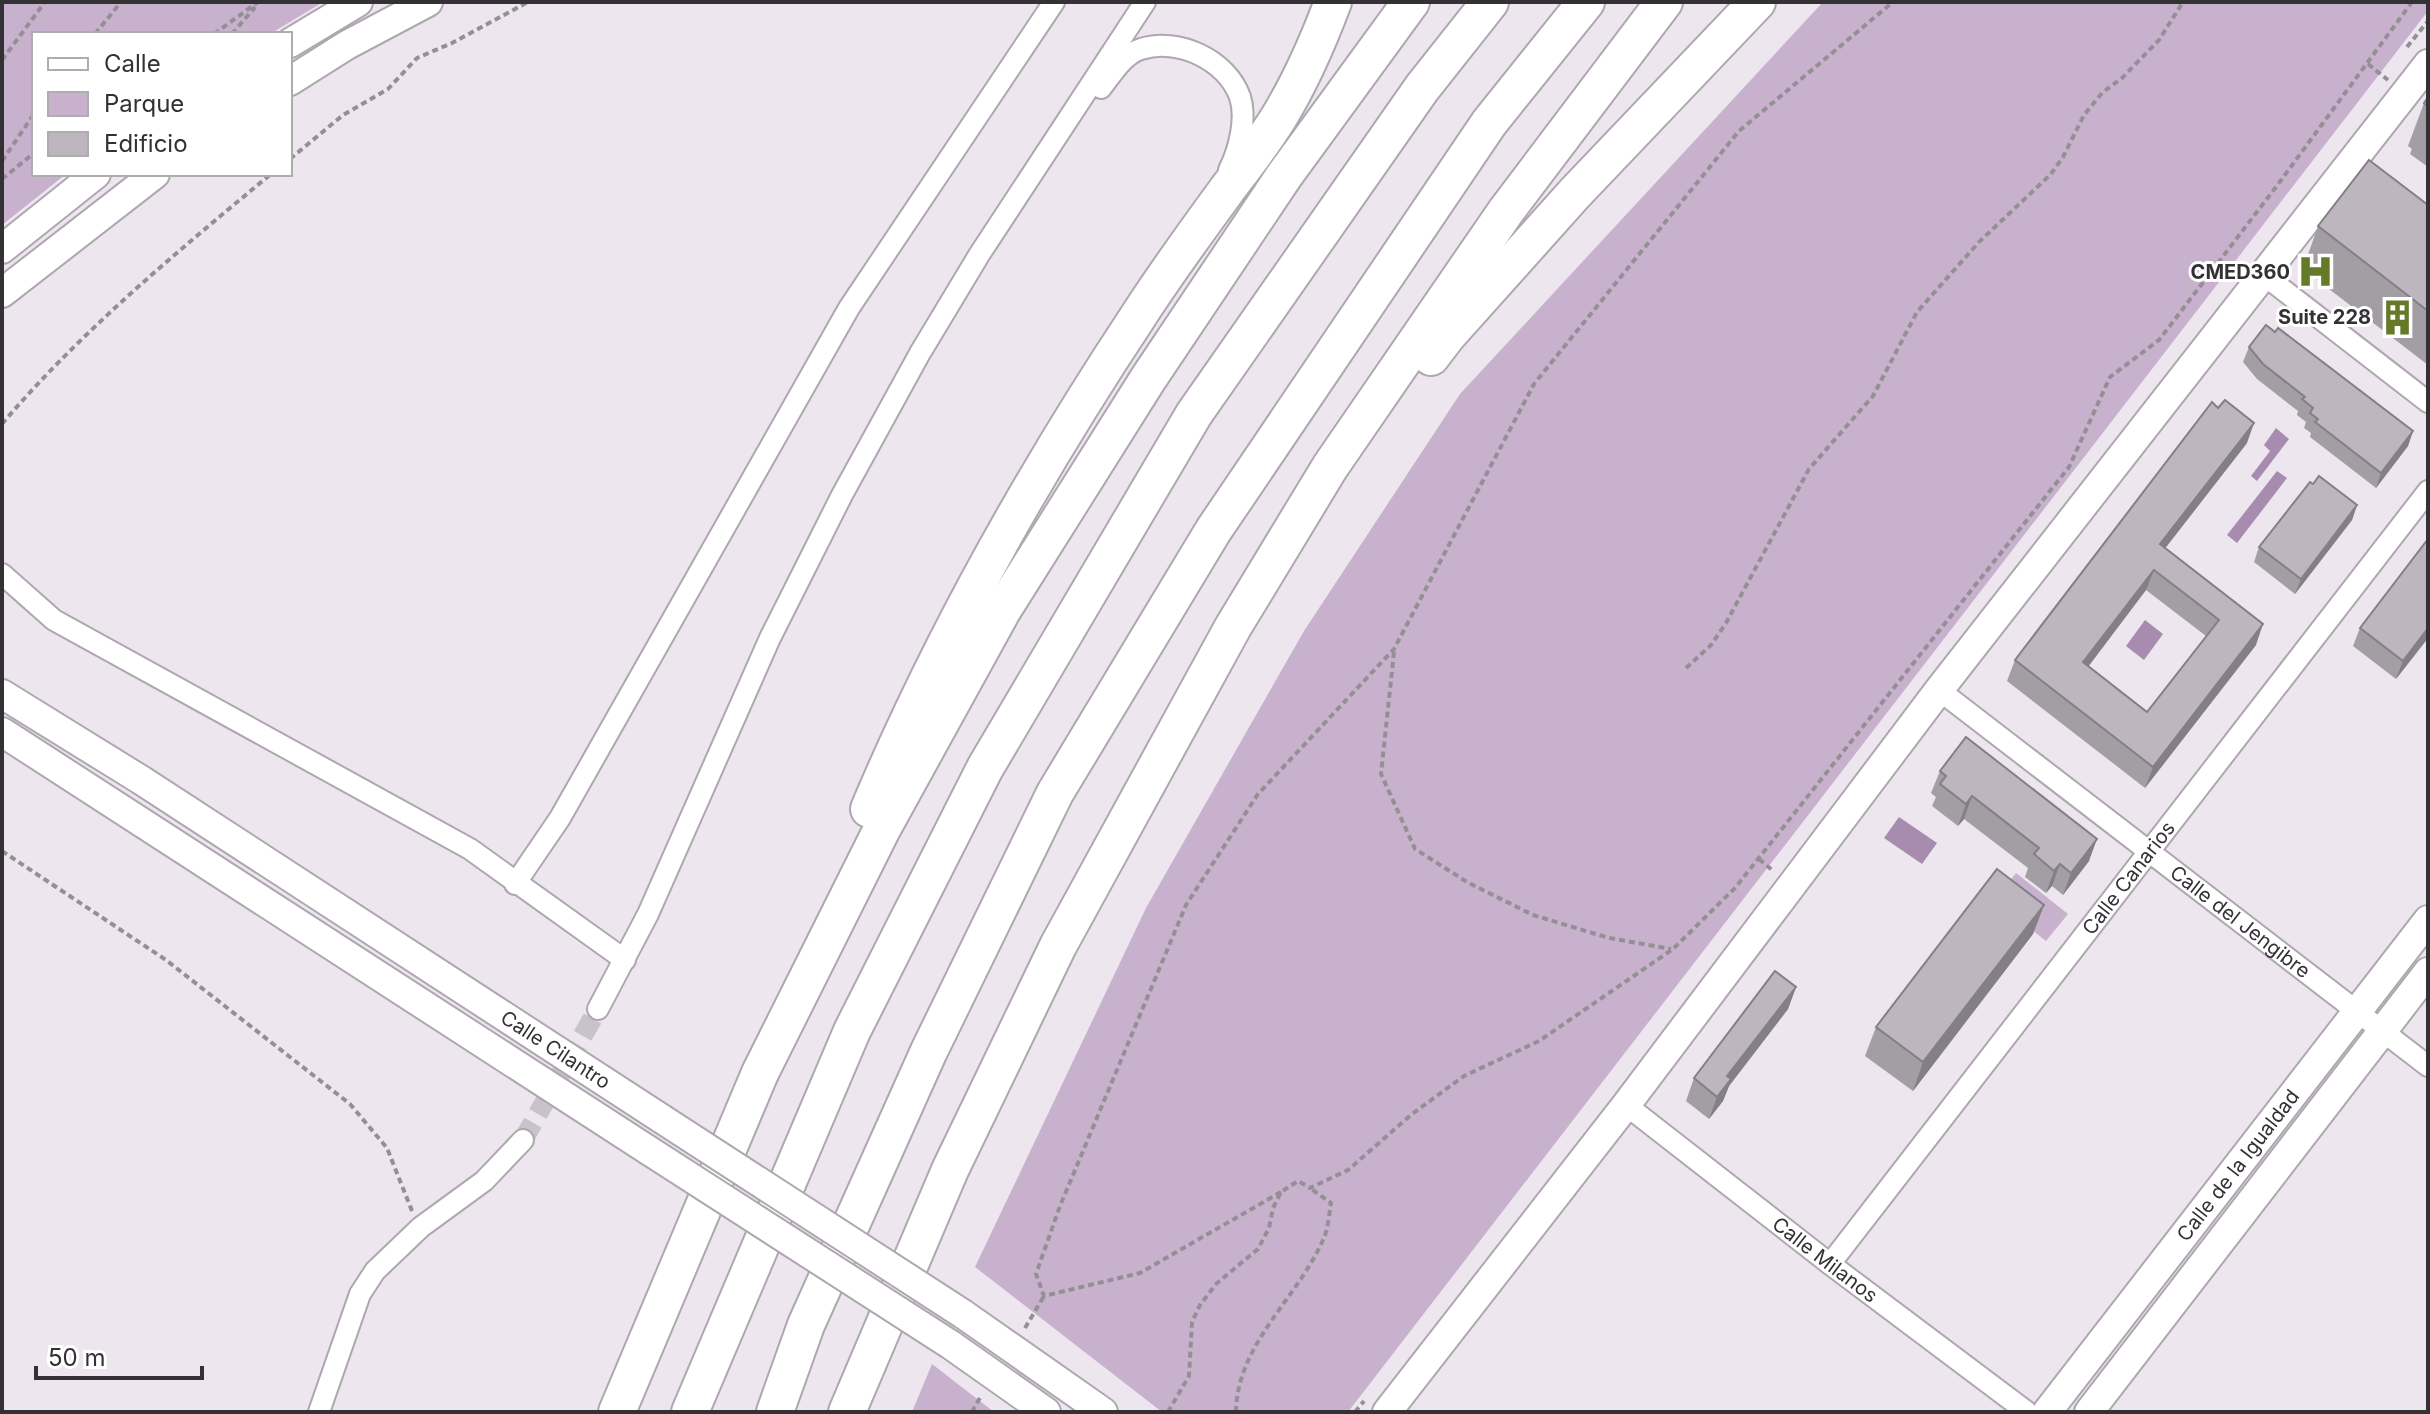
<svg xmlns="http://www.w3.org/2000/svg" width="2430" height="1414" font-family="Inter,sans-serif">
  <rect width="100%" height="100%" fill="#ede6ef"/>
  <g fill="#c7b1cd">
    <path d="M 2,2 L 323,2 L 270,34 L 34,34 L 34,174 L 66,174 L 2,225 Z"/>
    <path d="M 1823,2 L 2428,2 L 2428,11 L 1348,1412 L 1162,1412 L 975,1267 L 1146,908 L 1304,631 L 1460,394 Z"/>
    <path d="M 2016,873 L 2068,914 L 2046,941 L 1994,900 Z"/>
    <path d="M 932,1364 L 994,1412 L 912,1412 Z"/>
  </g>
  <g fill="#a78caf">
    <path d="M 2276,428 L 2289,439 L 2257,481 L 2251,476 L 2270,451 L 2264,445 Z"/>
    <path d="M 2277,471 L 2287,478 L 2237,543 L 2227,535 Z"/>
    <path d="M 2145,620 L 2163,634 L 2144,660 L 2126,646 Z"/>
    <path d="M 1899,817 L 1937,843 L 1922,864 L 1884,838 Z"/>
  </g>
  <g fill="none" stroke-linecap="round" stroke-linejoin="round">
    <path stroke="#c8c2ca" stroke-width="20" stroke-dasharray="20 10" stroke-linecap="butt" d="M 523,1140 L 598,1009"/>
    <defs>
      <g id="street">
        <path d="M 1101,88 C 1112,74 1124,54 1141,49 C 1178,37 1227,60 1240,97 C 1247,119 1239,150 1229,170"/>
        <path d="M 2264,275 L 2428,402"/>
        <path d="M 2,574 L 54,620 L 470,849 L 625,960"/>
        <path id="s1" d="M 1939,690 L 2428,1066"/>
        <path d="M 515,884 L 560,818 L 849,308 L 1054,2"/>
        <path d="M 598,1009 L 648,914 L 770,638 L 842,495 L 920,353 L 979,255 L 1145,2"/>
        <path id="s2" d="M 1626,1105 L 1830,1264 L 2027,1412"/>
        <path id="s3" d="M 1830,1264 L 2428,491"/>
        <path d="M 319,1412 L 360,1294 L 375,1271 L 421,1227 L 484,1181 L 523,1140"/>
      </g>
      <g id="secondary">
        <path d="M 290,43 L 358,2"/>
        <path d="M 290,81 L 347,45 L 428,2"/>
        <path d="M 2,249 L 96,174"/>
        <path d="M 2,293 L 155,174"/>
        <path id="s4" d="M 2,694 L 141,780 L 662,1119"/>
        <path d="M 2,732 L 648,1150"/>
        <path d="M 963,1314 L 1103,1412"/>
        <path d="M 951,1345 L 1046,1412"/>
        <path d="M 1387,1412 L 1626,1105 L 1939,690 L 2428,64"/>
        <path id="s5" d="M 2047,1412 L 2428,920"/>
        <path d="M 2089,1412 L 2428,972"/>
      </g>
      <g id="highway">
        <path d="M 1431,357 L 1447,336 L 1575,193 L 1757,2"/>
        <path d="M 869,809 C 942,636 1035,472 1139,315 C 1166,273 1196,232 1226,191 C 1244,167 1263,143 1279,117 C 1301,81 1318,42 1333,2"/>
        <path d="M 617,1412 L 760,1073 L 882,829 L 1002,611 L 1148,379 L 1284,176 L 1411,2"/>
        <path d="M 690,1412 L 852,1031 L 985,768 L 1194,414 L 1422,88 L 1490,2"/>
        <path d="M 775,1412 L 806,1325 L 929,1051 L 1055,793 L 1213,531 L 1489,123 L 1586,2"/>
        <path d="M 847,1412 L 950,1170 L 1058,946 L 1233,627 L 1330,467 L 1506,211 L 1664,2"/>
      </g>
    </defs>
    <use href="#street" stroke="#aea7b0" stroke-width="24"/>
    <use href="#secondary" stroke="#aea7b0" stroke-width="32"/>
    <use href="#highway" stroke="#aea7b0" stroke-width="40"/>
    <g stroke="#948f95" stroke-width="4" stroke-dasharray="6 4" stroke-linecap="butt">
      <path d="M 95,34 L 121,2"/>
      <path d="M 214,34 L 258,2"/>
      <path d="M 232,34 L 255,7"/>
      <path d="M 2407,47 L 2428,21"/>
      <path d="M 2,60 L 45,2"/>
      <path d="M 2368,64 L 2388,80"/>
      <path d="M 290,159 L 343,115 L 388,89 L 417,58 L 452,43 L 528,2"/>
      <path d="M 2,161 L 34,114"/>
      <path d="M 2,179 L 34,153"/>
      <path d="M 2,424 C 80,332 178,251 271,174"/>
      <path d="M 1394,652 L 1381,774 L 1415,849 L 1467,882 L 1533,915 L 1609,938 L 1671,949"/>
      <path d="M 1686,668 L 1711,645 L 1726,623 L 1809,469 L 1873,396 L 1917,312 L 1979,242 L 2051,174 L 2063,157 L 2084,115 L 2102,93 L 2122,78 L 2159,40 L 2183,2"/>
      <path d="M 2,851 L 166,960 L 350,1104 L 387,1148 L 412,1211"/>
      <path d="M 1759,859 L 1772,870"/>
      <path d="M 1281,1192 L 1140,1273 L 1044,1296 L 1036,1274 L 1060,1206 L 1186,905 L 1258,794 L 1394,649 L 1534,384 L 1739,131 L 1893,2"/>
      <path d="M 1025,1328 L 1044,1296"/>
      <path d="M 972,1412 L 981,1396"/>
      <path d="M 1168,1412 L 1189,1376 L 1192,1322 L 1200,1305 L 1216,1284 L 1258,1249 L 1269,1228 L 1273,1208 L 1281,1192 L 1298,1181 L 1310,1188 L 1348,1170 L 1412,1114 L 1464,1076 L 1539,1041 L 1673,949 L 1735,888 L 2069,467 L 2110,377 L 2159,340 L 2276,187 L 2412,2"/>
      <path d="M 1236,1412 C 1237,1344 1297,1299 1323,1240 C 1328,1230 1329,1215 1331,1203 L 1310,1188"/>
      <path d="M 1355,1412 L 1364,1401"/>
    </g>
    <use href="#street" stroke="#fff" stroke-width="20"/>
    <use href="#secondary" stroke="#fff" stroke-width="28"/>
    <use href="#highway" stroke="#fff" stroke-width="36"/>
    <defs>
      <g id="secondary-bridge">
        <path d="M 662,1119 L 963,1314"/>
        <path d="M 648,1150 L 951,1345"/>
      </g>
    </defs>
    <use href="#secondary-bridge" stroke="#aea7b0" stroke-width="32" stroke-linecap="butt"/>
    <use href="#secondary-bridge" stroke="#fff" stroke-width="28"/>
  </g>
  <g fill="#a39da4" fill-rule="evenodd">
    <path d="M 2428,97 L 2428,167 L 2410,154 L 2412,149 L 2408,146 L 2424,103 Z"/>
    <path d="M 2428,205 L 2428,365 L 2303,269 L 2318,226 Z"/>
    <path d="M 2249,347 L 2413,431 L 2408,446 L 2376,488 L 2310,437 L 2311,433 L 2304,428 L 2306,422 L 2297,415 L 2298,411 L 2257,379 L 2243,362 Z"/>
    <path d="M 2247,443 L 2165,548 L 2256,645 L 2145,788 L 2007,681 L 2015,660 ZM 2146,590 L 2206,636 L 2147,712 L 2088,666 Z"/>
    <path d="M 2313,484 L 2357,505 L 2352,520 L 2295,594 L 2254,562 L 2259,547 Z"/>
    <path d="M 2428,539 L 2428,638 L 2396,679 L 2353,646 L 2360,628 Z"/>
    <path d="M 1940,771 L 2089,861 L 2063,895 L 2052,886 L 2046,893 L 2025,877 L 2028,868 L 1964,819 L 1958,826 L 1932,806 L 1936,797 L 1931,793 Z"/>
    <path d="M 2044,905 L 2033,934 L 1913,1091 L 1865,1056 L 1876,1027 Z"/>
    <path d="M 1796,987 L 1788,1009 L 1729,1086 L 1723,1101 L 1709,1119 L 1686,1101 L 1694,1078 Z"/>
  </g>
  <g fill="#847f86">
    <path d="M 2254,423 L 2247,443 L 2153,564 L 2160,544 Z"/>
    <path d="M 2413,431 L 2408,446 L 2376,488 L 2381,473 Z"/>
    <path d="M 2357,505 L 2352,520 L 2295,594 L 2301,579 Z"/>
    <path d="M 2154,570 L 2146,590 L 2076,683 L 2083,662 Z"/>
    <path d="M 2263,624 L 2256,645 L 2145,788 L 2153,767 Z"/>
    <path d="M 2428,628 L 2428,638 L 2396,679 L 2403,661 Z"/>
    <path d="M 1972,796 L 1964,819 L 1958,826 L 1966,804 Z"/>
    <path d="M 2097,839 L 2089,861 L 2063,895 L 2071,873 Z"/>
    <path d="M 2060,864 L 2052,886 L 2046,893 L 2054,871 Z"/>
    <path d="M 2044,905 L 2033,934 L 1913,1091 L 1923,1062 Z"/>
    <path d="M 1796,987 L 1788,1009 L 1729,1086 L 1723,1101 L 1709,1119 L 1717,1097 L 1727,1076 Z"/>
  </g>
  <g fill="#bdb6bf" stroke="#847f86" stroke-width="2" fill-rule="evenodd">
    <path d="M 2428,97 L 2428,107 L 2424,103 Z"/>
    <path d="M 2369,160 L 2428,205 L 2428,311 L 2318,226 Z"/>
    <path d="M 2266,325 L 2275,332 L 2278,328 L 2413,431 L 2381,473 L 2315,422 L 2318,419 L 2310,413 L 2313,408 L 2302,399 L 2305,397 L 2263,364 L 2249,347 Z"/>
    <path d="M 2225,400 L 2254,423 L 2160,544 L 2263,624 L 2153,767 L 2015,660 L 2212,402 L 2218,408 ZM 2154,570 L 2219,620 L 2147,712 L 2083,662 Z"/>
    <path d="M 2319,476 L 2357,505 L 2301,579 L 2259,547 L 2310,482 L 2313,484 Z"/>
    <path d="M 2428,539 L 2428,628 L 2403,661 L 2360,628 Z"/>
    <path d="M 1966,737 L 2097,839 L 2071,873 L 2060,864 L 2054,871 L 2034,854 L 2039,848 L 1972,796 L 1966,804 L 1940,784 L 1946,776 L 1940,771 Z"/>
    <path d="M 1997,869 L 2044,905 L 1923,1062 L 1876,1027 Z"/>
    <path d="M 1775,971 L 1796,987 L 1727,1076 L 1731,1079 L 1717,1097 L 1694,1078 Z"/>
  </g>
  <defs>
    <symbol id="hospital-bare" viewBox="-9 -9 18 18"><path d="M-5-5h3v3.5h4V-5h3V5h-3V1.5h-4V5h-3Z" fill="#657928" stroke="#fff" stroke-width="2.5" paint-order="stroke"/></symbol>
    <symbol id="building-bare" viewBox="-9 -9 18 18"><path d="M-4-6H4V6H1V3H-1V6H-4ZM-2.5-4.3h1.7v1.8h-1.7ZM.8-4.3h1.7v1.8H.8ZM-2.5-1h1.7V.8h-1.7ZM.8-1h1.7V.8H.8Z" fill="#657928" stroke="#fff" stroke-width="2.5" paint-order="stroke"/></symbol>
  </defs>
  <g fill-rule="evenodd">
    <use href="#hospital-bare" x="2290" y="246" width="51" height="51"/>
    <use href="#building-bare" x="2372" y="292" width="51" height="51"/>
  </g>
  <g text-anchor="middle" stroke-width="6" stroke-linejoin="round" paint-order="stroke">
    <g font-size="20" font-weight="bold" fill="#343135" stroke="#fff" text-anchor="end">
      <text x="2290" y="279">CMED360</text>
      <text x="2371" y="324">Suite 228</text>
    </g>
    <g font-size="20" fill="#343135" stroke="#fff">
      <text dy="7" stroke="none"><textPath href="#s3" startOffset="488">Calle Canarios</textPath></text>
      <text dy="7" stroke="none"><textPath href="#s1" startOffset="380">Calle del Jengibre</textPath></text>
      <text dy="7" stroke="none"><textPath href="#s4" startOffset="658">Calle Cilantro</textPath></text>
      <text dy="7" stroke="none"><textPath href="#s5" startOffset="312">Calle de la Igualdad</textPath></text>
      <text dy="7" stroke="none"><textPath href="#s2" startOffset="252">Calle Milanos</textPath></text>
    </g>
  </g>
  <rect width="2430" height="1414" fill="none" stroke="#343135" stroke-width="8"/>
  <rect x="32" y="32" width="260" height="144" fill="#ffffff" stroke="#aeadae" stroke-width="2"/>
  <rect x="48" y="58" width="40" height="12" fill="#ffffff" stroke="#aeadae" stroke-width="2"/>
  <text x="104" y="72" font-size="24" fill="#343135">Calle</text>
  <rect x="48" y="92" width="40" height="24" fill="#c7b1cd" stroke="#aeadae" stroke-width="2"/>
  <text x="104" y="112" font-size="24" fill="#343135">Parque</text>
  <rect x="48" y="132" width="40" height="24" fill="#bdb6bf" stroke="#aeadae" stroke-width="2"/>
  <text x="104" y="152" font-size="24" fill="#343135">Edificio</text>
  <path d="M36 1366v12h166v-12" fill="none" stroke="#343135" stroke-width="4"/>
  <text x="48" y="1366" font-size="24" fill="#343135" stroke="#ffffff" stroke-width="6" paint-order="stroke">50 m</text>
</svg>
